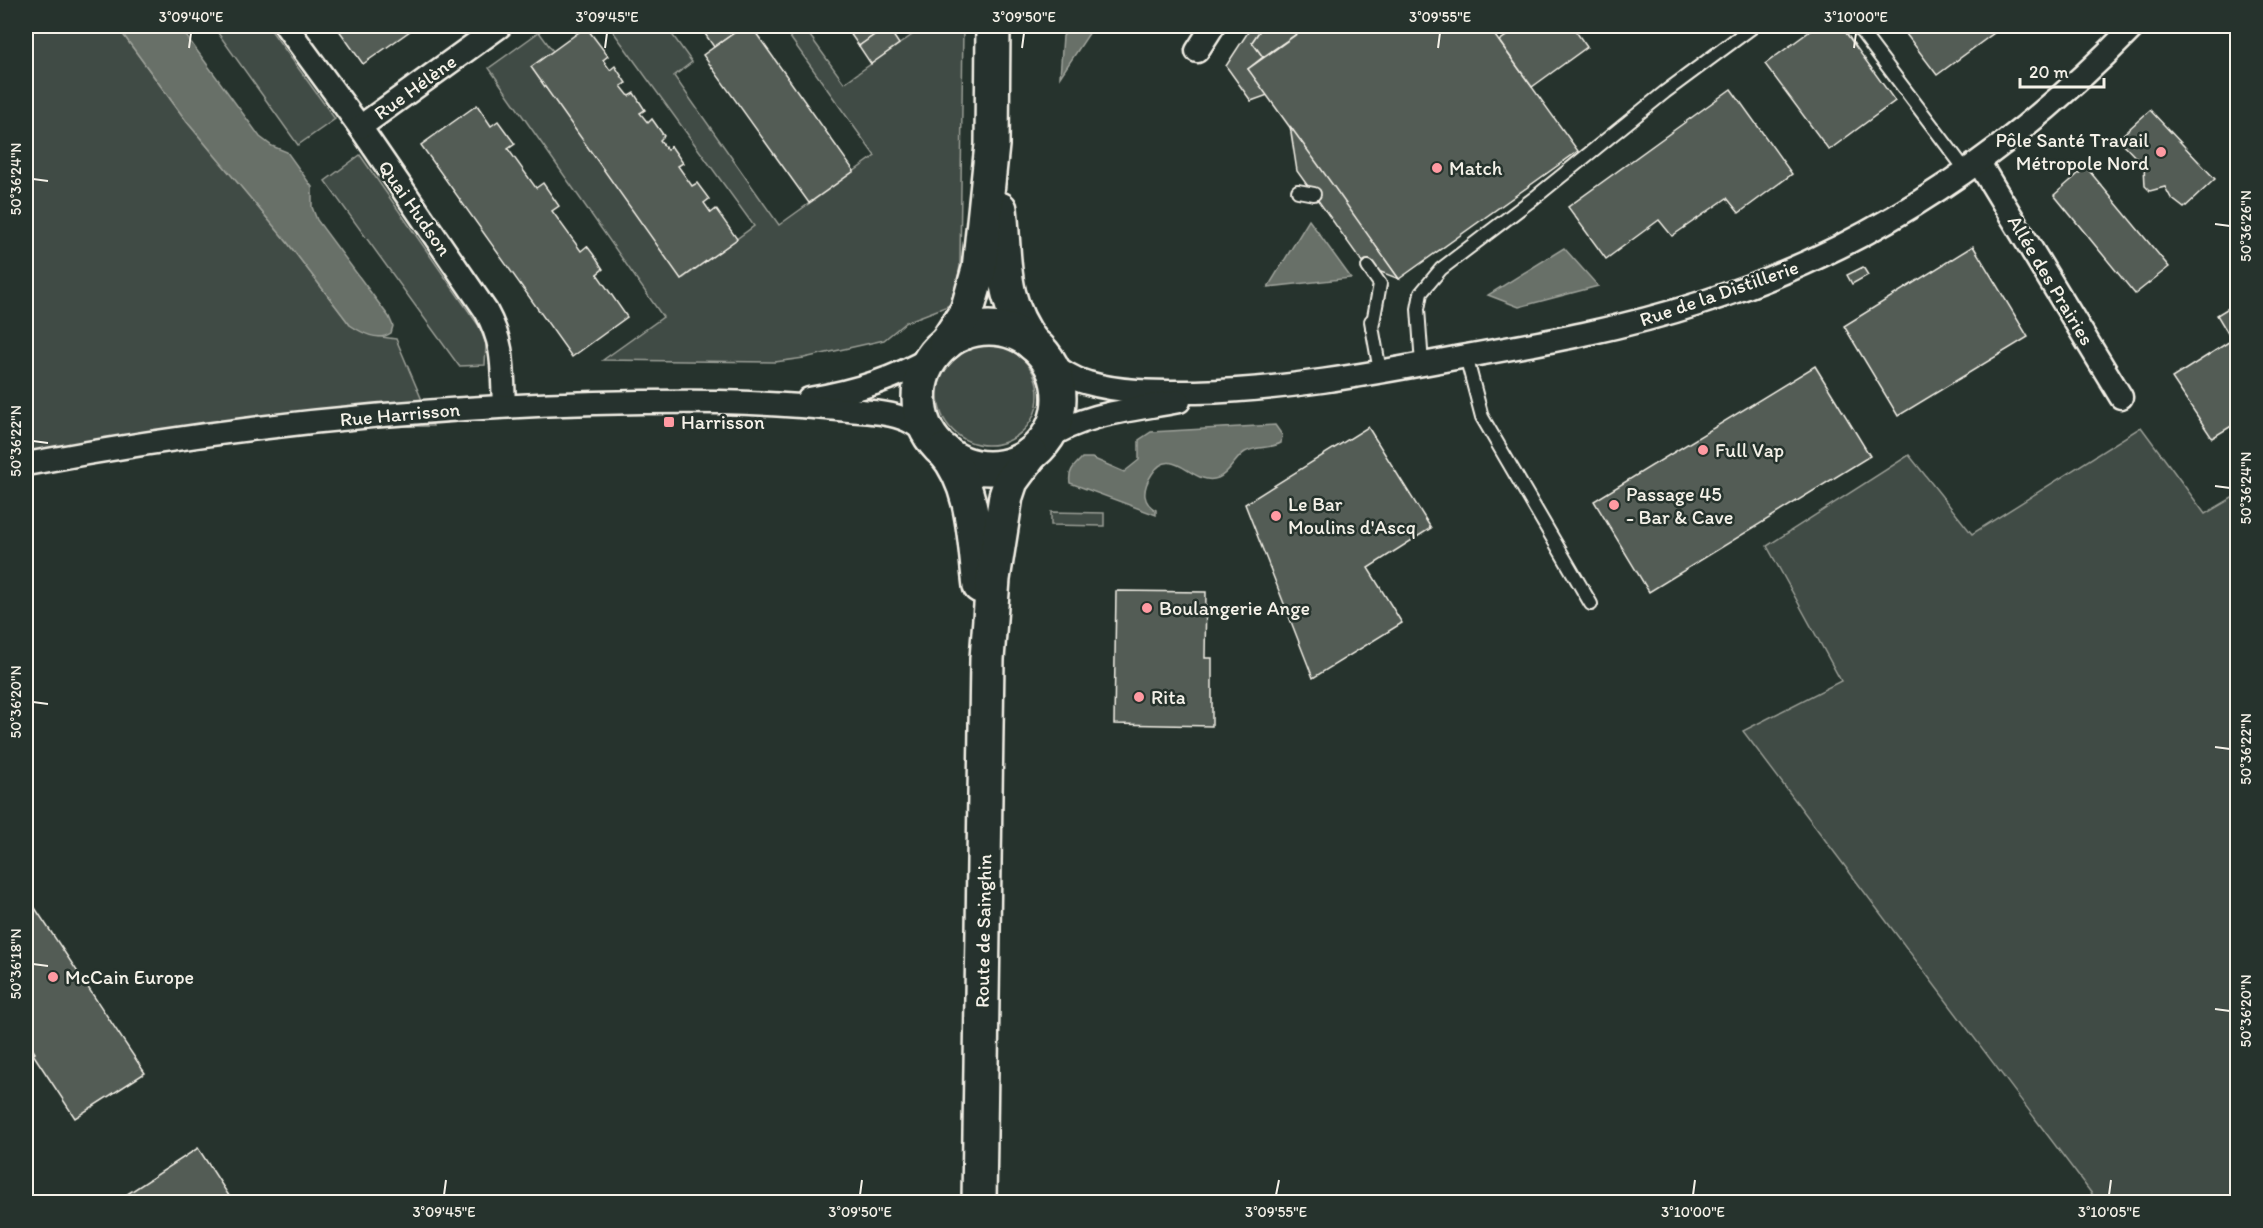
<svg xmlns="http://www.w3.org/2000/svg" width="2263" height="1228" font-family="Itim,sans-serif">
  <rect width="100%" height="100%" fill="#26332d"/>
  <filter id="ink" filterUnits="userSpaceOnUse"><feTurbulence type="fractalNoise" baseFrequency=".0167" numOctaves="2"/><feDisplacementMap in="SourceGraphic" scale="12" xChannelSelector="R" yChannelSelector="G"/><feConvolveMatrix kernelMatrix="1 2 1 2 8 2 1 2 1" color-interpolation-filters="sRGB"/></filter>
  <g filter="url(#ink)">
    <g fill="#414b45" stroke="#9a9e96" stroke-width="1.5">
      <path d="M 26,26 L 117,26 L 187,122 L 287,242 L 350,325 C 365,335 379,337 396,339 L 433,426 L 196,427 L 26,454 Z"/>
      <path d="M 213,26 L 268,26 L 335,119 L 298,145 Z"/>
      <path d="M 609,26 L 666,26 L 692,62 L 674,76 L 779,225 L 875,156 L 782,26 L 803,26 L 844,83 L 925,26 L 963,26 L 960,266 L 953,304 L 906,322 L 884,340 L 804,358 L 775,362 L 603,360 L 663,317 L 489,68 L 539,32 L 553,51 L 531,67 L 682,279 L 754,226 Z"/>
      <path d="M 360,155 L 479,326 L 486,344 L 485,365 L 459,366 L 325,181 Z"/>
      <circle cx="988" cy="395" r="50"/>
      <path d="M 2141,427 L 2205,514 L 2237,495 L 2237,1202 L 2098,1202 L 1743,731 L 1841,681 L 1767,546 L 1909,455 L 1972,534 Z"/>
      <path d="M 1051,512 L 1104,513 L 1104,526 L 1051,525 Z"/>
    </g>
    <g fill="#676f68" stroke="#9fa39b" stroke-width="1.5">
      <path d="M 117,26 L 179,26 L 260,137 L 272,146 L 287,152 L 312,187 L 312,207 L 317,220 L 389,317 L 393,326 L 391,333 C 378,342 362,333 350,325 L 287,242 L 187,122 Z"/>
      <path d="M 1071,26 L 1094,26 L 1060,77 L 1063,36 Z"/>
      <path d="M 1309,220 L 1351,278 L 1268,287 Z"/>
      <path d="M 1564,248 L 1598,286 L 1519,307 L 1488,295 Z"/>
      <path d="M 1275,425 L 1282,435 L 1281,443 C 1270,449 1256,446 1245,452 C 1235,458 1230,473 1218,478 C 1193,488 1173,442 1152,474 C 1148,480 1144,488 1145,496 C 1146,502 1150,507 1156,510 L 1156,515 L 1070,483 C 1068,471 1074,466 1082,458 L 1092,458 L 1124,472 L 1139,460 L 1139,440 L 1151,432 Z"/>
    </g>
    <g fill="#525c55" stroke="#f4f1e8" stroke-width="1.5">
      <path d="M 336,26 L 417,26 L 363,64 Z"/>
      <path d="M 704,26 L 744,26 L 714,47 L 701,28 Z"/>
      <path d="M 744,26 L 751,26 L 854,171 L 809,203 L 703,55 Z"/>
      <path d="M 851,26 L 887,26 L 859,46 L 847,29 Z"/>
      <path d="M 887,26 L 899,44 L 871,64 L 859,46 Z"/>
      <path d="M 1252,26 L 1263,26 L 1252,42 L 1263,57 L 1248,69 L 1268,95 L 1251,101 L 1226,66 Z"/>
      <path d="M 1263,26 L 1308,26 L 1263,57 L 1252,42 Z"/>
      <path d="M 1308,26 L 1488,26 L 1578,151 L 1399,279 L 1248,69 Z"/>
      <path d="M 1512,26 L 1572,26 L 1587,47 L 1532,87 L 1499,41 L 1515,30 Z"/>
      <path d="M 1817,26 L 1841,26 L 1895,101 L 1829,150 L 1765,64 Z"/>
      <path d="M 1900,26 L 1995,26 L 1998,30 L 1937,75 Z"/>
      <path d="M 586,27 L 608,56 L 603,60 L 610,70 L 615,66 L 626,83 L 621,86 L 629,96 L 634,93 L 645,110 L 640,113 L 648,123 L 652,119 L 664,136 L 660,140 L 667,150 L 671,146 L 683,163 L 678,166 L 692,186 L 697,183 L 709,199 L 704,203 L 711,213 L 716,209 L 737,239 L 681,279 L 531,67 Z"/>
      <path d="M 1731,89 L 1792,174 L 1739,213 L 1727,198 L 1672,236 L 1659,220 L 1606,259 L 1568,207 Z"/>
      <path d="M 477,105 L 491,126 L 498,121 L 506,132 L 515,144 L 508,149 L 536,188 L 543,183 L 559,206 L 552,211 L 581,251 L 587,246 L 593,254 L 603,269 L 597,274 L 627,317 L 572,357 L 421,145 Z"/>
      <path d="M 2150,110 L 2215,179 L 2184,208 L 2171,198 L 2165,187 L 2150,191 L 2145,186 L 2144,166 L 2118,139 Z"/>
      <path d="M 1290,126 L 1332,184 L 1399,279 L 1365,266 L 1297,171 Z"/>
      <path d="M 2086,167 L 2169,267 L 2135,294 L 2054,195 Z"/>
      <path d="M 1973,246 L 2028,337 L 1898,416 L 1844,326 Z"/>
      <path d="M 1863,267 L 1868,275 L 1852,284 L 1847,275 Z"/>
      <path d="M 2238,302 L 2238,422 L 2212,438 L 2172,378 L 2232,340 L 2217,315 Z"/>
      <path d="M 1815,366 L 1870,456 L 1649,592 L 1594,501 Z"/>
      <path d="M 1368,427 L 1431,528 L 1368,568 L 1402,623 L 1313,678 L 1245,504 Z"/>
      <path d="M 1116,591 L 1206,592 L 1205,658 L 1212,658 L 1212,726 L 1114,724 Z"/>
      <path d="M 35,908 L 145,1073 L 75,1118 L 33,1054 L 35,1053 L 26,1039 L 26,914 Z"/>
      <path d="M 198,1148 L 233,1202 L 115,1202 Z"/>
    </g>
    <g fill="none" stroke-linecap="round" stroke-linejoin="round">
      <defs>
        <g id="lane">
          <path d="M 1857,26 L 1967,172"/>
          <path d="M 1298,191 L 1314,194"/>
          <path d="M 1368,267 L 1380,284 L 1372,328"/>
          <path d="M 1371,321 L 1380,371"/>
          <path d="M 1466,356 L 1482,417 L 1591,604"/>
          <path d="M 1422,364 L 1418,309 L 1421,293 L 1441,269 L 1538,195 L 1665,92 L 1754,26"/>
        </g>
        <g id="street">
          <path d="M 286,26 L 360,127 L 486,311 C 505,346 502,367 504,406"/>
          <path d="M 1197,51 L 1213,26"/>
          <path d="M 360,127 L 500,26"/>
          <path d="M 1979,163 L 2121,397"/>
          <path d="M 1047,360 C 1060,370 1072,379 1088,383 C 1122,393 1161,392 1196,392 C 1282,390 1365,375 1450,359 C 1535,344 1619,330 1701,303 C 1748,288 1795,269 1839,247 C 1952,190 2047,116 2134,26"/>
          <path d="M 809,399 C 853,392 893,380 932,357"/>
          <path d="M 1046,439 C 1085,413 1133,410 1179,401"/>
          <path d="M 26,464 C 255,421 487,400 720,402 C 764,403 806,406 849,410 C 868,412 889,412 907,420 C 916,424 923,430 930,436"/>
        </g>
        <g id="secondary">
          <path d="M 1000,209 C 1006,263 999,298 1033,344"/>
          <circle cx="989" cy="398" r="70"/>
          <path d="M 946,343 L 967,311 L 979,269 L 992,145 L 993,26"/>
          <path d="M 944,451 C 975,487 974,540 980,586"/>
          <path d="M 979,1202 L 987,659 L 993,579 L 1006,496 L 1011,481 L 1031,454"/>
        </g>
      </defs>
      <use href="#lane" stroke="#f4f1e8" stroke-width="16"/>
      <use href="#street" stroke="#f4f1e8" stroke-width="27"/>
      <use href="#secondary" stroke="#f4f1e8" stroke-width="38"/>
      <use href="#lane" stroke="#26332d" stroke-width="12"/>
      <use href="#street" stroke="#26332d" stroke-width="22"/>
      <use href="#secondary" stroke="#26332d" stroke-width="33"/>
    </g>
  </g>
  <path fill="none" stroke="#f4f1e8" stroke-width="2" d="M 189,48 L 191,33M 605,48 L 607,33M 1022,48 L 1024,33M 1438,48 L 1440,33M 1854,48 L 1856,33M 33,179 L 48,181M 2215,224 L 2230,226M 33,441 L 48,443M 2215,486 L 2230,488M 33,702 L 48,704M 2215,747 L 2230,749M 33,964 L 48,966M 2215,1009 L 2230,1011M 444,1195 L 446,1180M 860,1195 L 862,1180M 1276,1195 L 1279,1180M 1693,1195 L 1695,1180M 2109,1195 L 2111,1180"/>
  <g fill="#ff9aa2" stroke="#26332d" stroke-width="2">
    <circle cx="2161" cy="152" r="6"/>
    <circle cx="1437" cy="168" r="6"/>
    <rect x="663" y="416" width="12" height="12" rx="3"/>
    <circle cx="1703" cy="450" r="6"/>
    <circle cx="1614" cy="505" r="6"/>
    <circle cx="1276" cy="516" r="6"/>
    <circle cx="1147" cy="608" r="6"/>
    <circle cx="1139" cy="697" r="6"/>
    <circle cx="53" cy="977" r="6"/>
  </g>
  <g text-anchor="middle" stroke-width="5" stroke-linejoin="round" paint-order="stroke">
    <g font-size="20" fill="#f4f1e8" stroke="#26332d">
      <text transform="translate(415 87) rotate(-36)" y="7">Rue Hélène</text>
      <text transform="translate(415 208) rotate(55)" y="7">Quai Hudson</text>
      <text transform="translate(2051 280) rotate(59)" y="7">Allée des Prairies</text>
      <text transform="translate(1719 293) rotate(-19)" y="7">Rue de la Distillerie</text>
      <text transform="translate(400 414) rotate(-5)" y="7">Rue Harrisson</text>
      <text transform="translate(983 931) rotate(-89)" y="7">Route de Sainghin</text>
    </g>
    <g font-size="20" fill="#f4f1e8" stroke="#26332d" text-anchor="start">
      <text x="2149" y="147" text-anchor="end">Pôle Santé Travail<tspan x="2149" dy="23">Métropole Nord</tspan></text>
      <text x="1449" y="175">Match</text>
      <text x="681" y="429">Harrisson</text>
      <text x="1715" y="457">Full Vap</text>
      <text x="1626" y="501">Passage 45<tspan x="1626" dy="23">- Bar &amp; Cave</tspan></text>
      <text x="1288" y="511">Le Bar<tspan x="1288" dy="23">Moulins d'Ascq</tspan></text>
      <text x="1159" y="615">Boulangerie Ange</text>
      <text x="1151" y="704">Rita</text>
      <text x="65" y="984">McCain Europe</text>
    </g>
  </g>
  <rect width="2263" height="1228" fill="none" stroke="#26332d" stroke-width="66"/>
  <path d="M2020 78v9h84v-9" fill="none" stroke="#f4f1e8" stroke-width="3"/>
  <text x="2029" y="78" font-size="18" fill="#f4f1e8" stroke="#26332d" stroke-width="4.5" paint-order="stroke">20 m</text>
  <rect x="33" y="33" width="2197" height="1162" fill="none" stroke="#f4f1e8" stroke-width="2"/>
  <g font-size="15" text-anchor="middle" fill="#f4f1e8">
    <text x="191" y="22">3°09'40"E</text>
    <text x="607" y="22">3°09'45"E</text>
    <text x="1024" y="22">3°09'50"E</text>
    <text x="1440" y="22">3°09'55"E</text>
    <text x="1856" y="22">3°10'00"E</text>
    <text transform="translate(16 179) rotate(-90)" y="5">50°36'24"N</text>
    <text transform="translate(2246 226) rotate(-90)" y="5">50°36'26"N</text>
    <text transform="translate(16 441) rotate(-90)" y="5">50°36'22"N</text>
    <text transform="translate(2246 488) rotate(-90)" y="5">50°36'24"N</text>
    <text transform="translate(16 702) rotate(-90)" y="5">50°36'20"N</text>
    <text transform="translate(2246 749) rotate(-90)" y="5">50°36'22"N</text>
    <text transform="translate(16 964) rotate(-90)" y="5">50°36'18"N</text>
    <text transform="translate(2246 1011) rotate(-90)" y="5">50°36'20"N</text>
    <text x="444" y="1217">3°09'45"E</text>
    <text x="860" y="1217">3°09'50"E</text>
    <text x="1276" y="1217">3°09'55"E</text>
    <text x="1693" y="1217">3°10'00"E</text>
    <text x="2109" y="1217">3°10'05"E</text>
  </g>
</svg>
